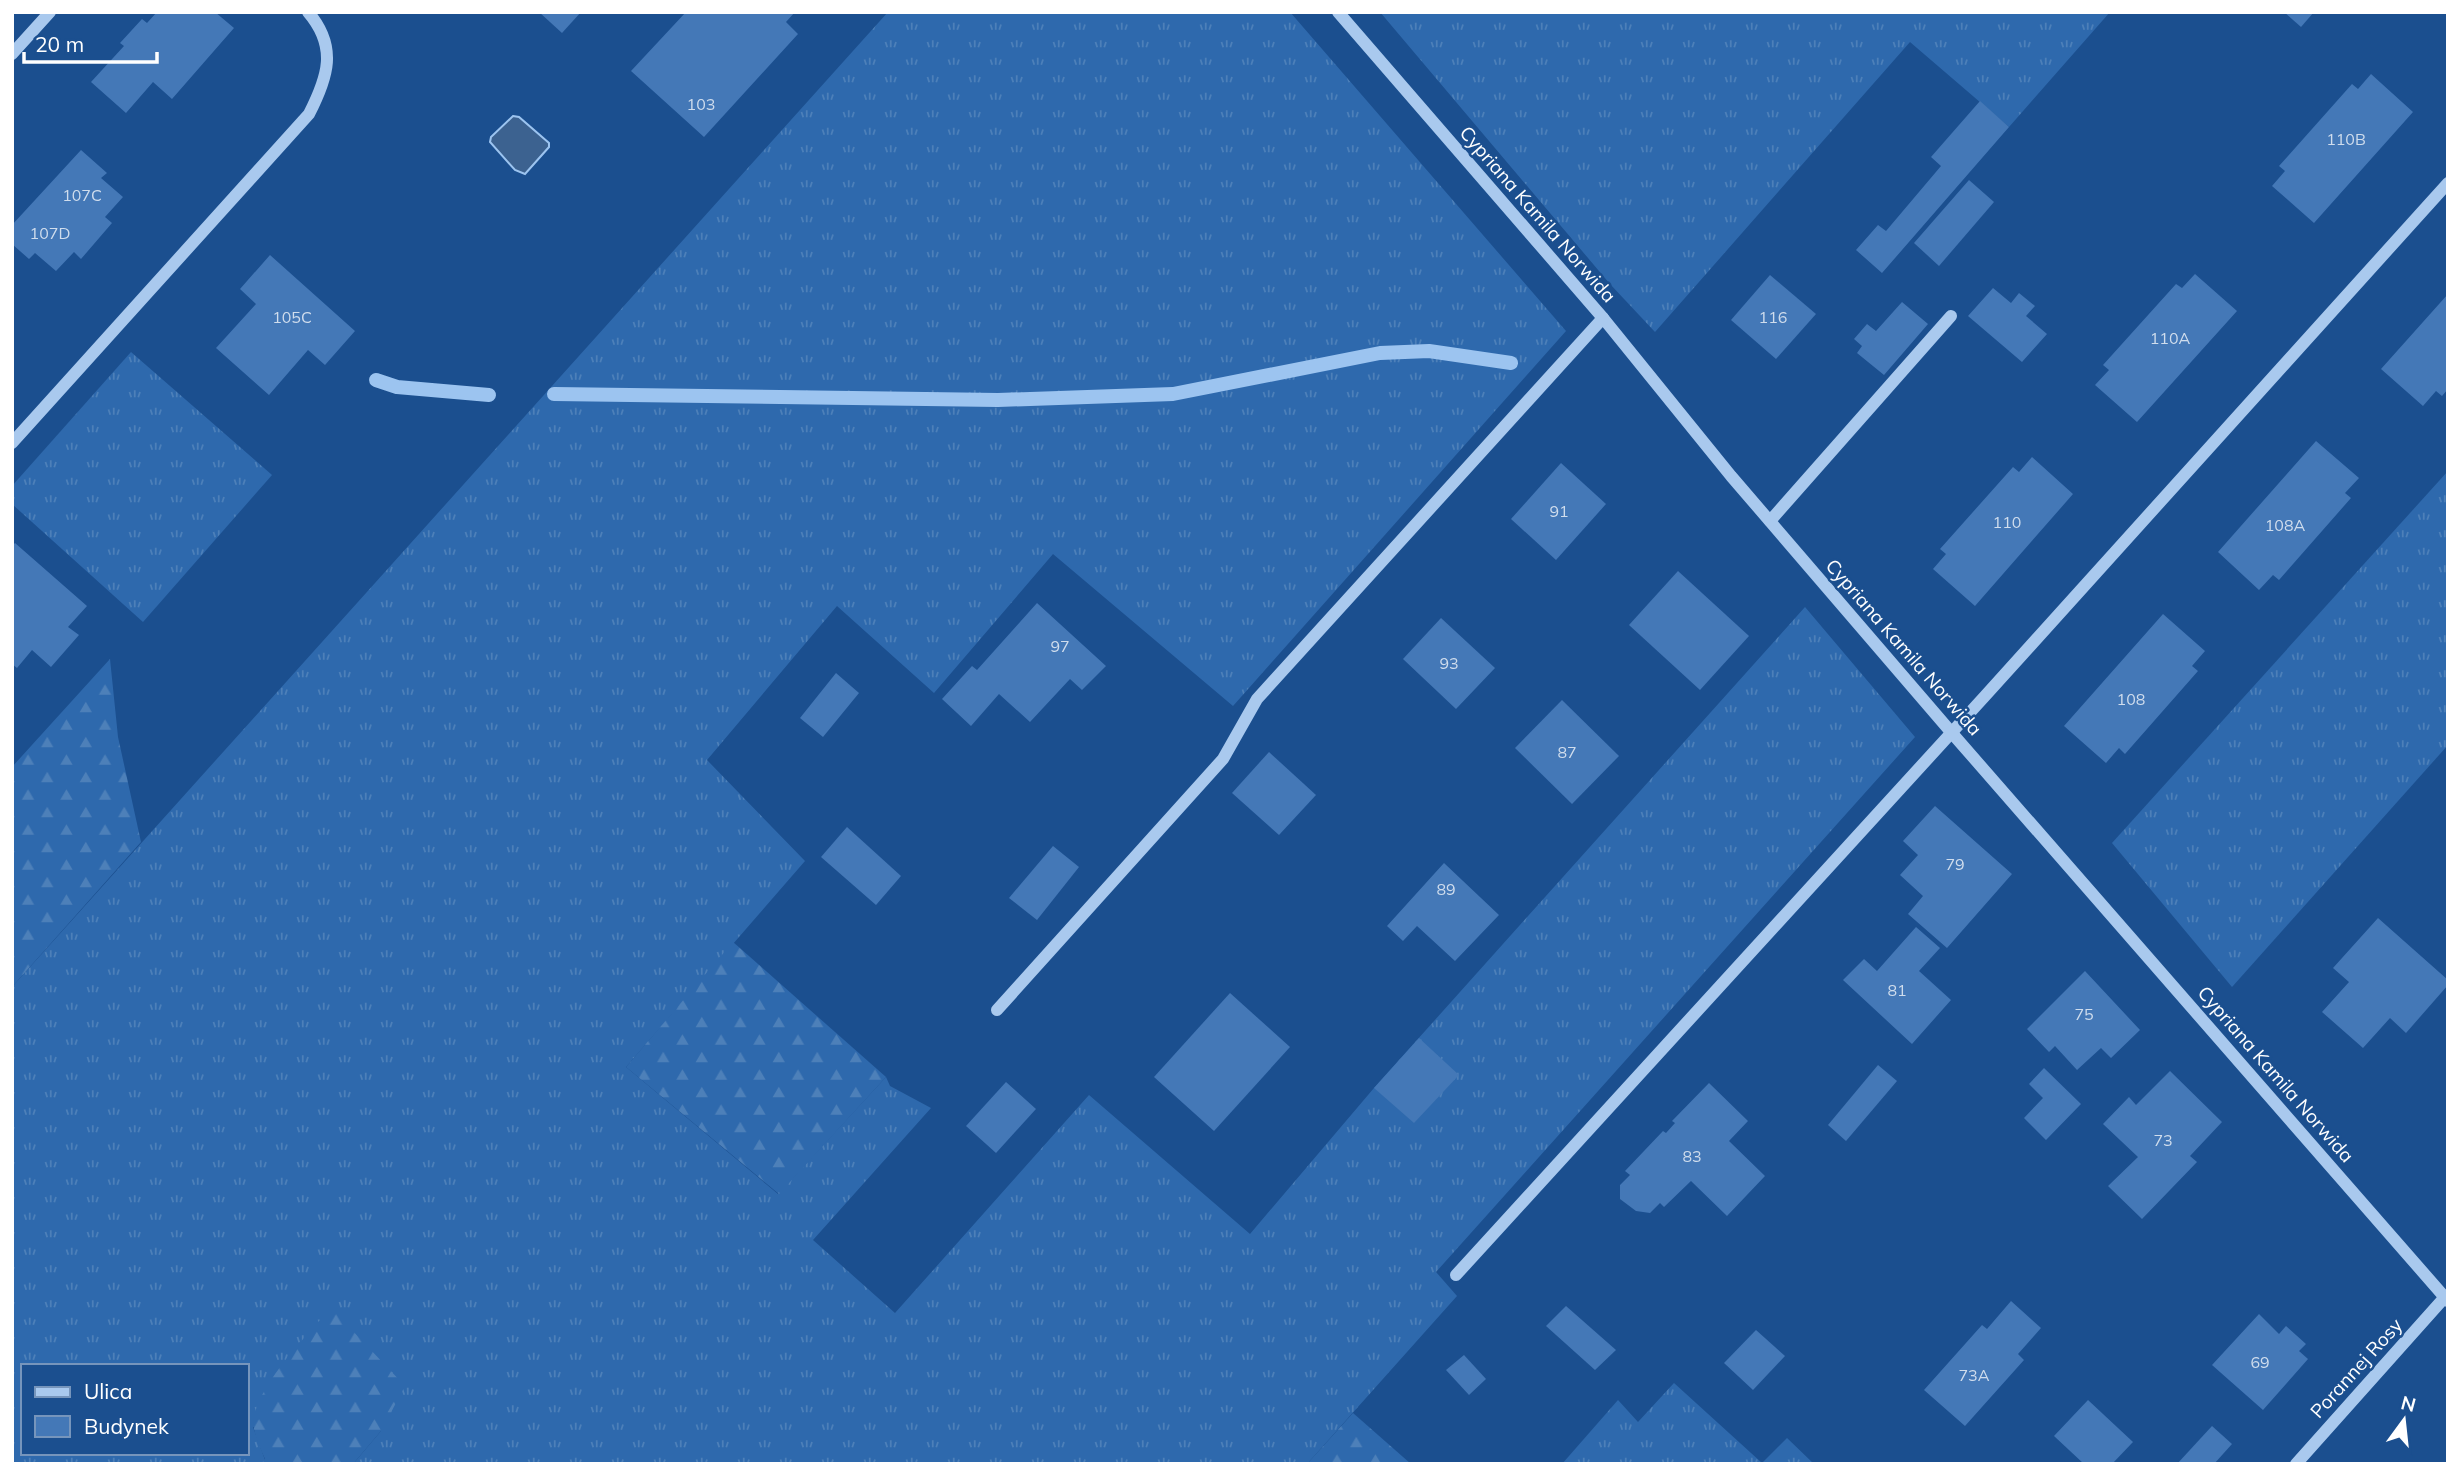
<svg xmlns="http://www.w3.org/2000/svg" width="2460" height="1476" font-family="Mulish,sans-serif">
  <defs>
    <pattern id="grass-tufts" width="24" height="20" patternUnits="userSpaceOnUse" patternTransform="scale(1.75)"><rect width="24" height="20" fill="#2e69ad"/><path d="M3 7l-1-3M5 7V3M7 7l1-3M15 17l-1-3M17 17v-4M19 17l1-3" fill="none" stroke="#4d80b9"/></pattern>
    <pattern id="forest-firs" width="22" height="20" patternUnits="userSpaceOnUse" patternTransform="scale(1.75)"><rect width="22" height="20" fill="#2e69ad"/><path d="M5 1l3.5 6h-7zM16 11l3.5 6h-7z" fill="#4d80b9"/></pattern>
  </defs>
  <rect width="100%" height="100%" fill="#1b4f8f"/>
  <g fill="url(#grass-tufts)" fill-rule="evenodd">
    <path d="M 888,12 L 1290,12 L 1566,331 L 1233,706 L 1053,554 L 934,693 L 837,606 L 707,760 L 805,861 L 626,1067 L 778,1194 L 886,1077 L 890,1086 L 931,1108 L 813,1240 L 895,1313 L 1089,1095 L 1250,1234 L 1374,1088 L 1805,607 L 1915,737 L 1436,1272 L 1457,1296 L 1307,1464 L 353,1464 L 381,1431 L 253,1427 L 265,1460 L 261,1464 L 12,1464 L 12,987 ZM 23,1366 L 247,1366 L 247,1453 L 23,1453 Z"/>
    <path d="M 1380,12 L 2110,12 L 2009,127 L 1910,42 L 1655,332 L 1610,284 Z"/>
    <path d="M 131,352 L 272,475 L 143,622 L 12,504 L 12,486 Z"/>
    <path d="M 2448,471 L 2448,745 L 2232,987 L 2112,843 Z"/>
    <path d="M 1674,1383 L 1762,1463 L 1787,1438 L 1814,1464 L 1562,1464 L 1618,1400 L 1638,1422 Z"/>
  </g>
  <g fill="url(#forest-firs)">
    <path d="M 110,659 L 118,737 L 141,842 L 12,987 L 12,767 Z"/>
    <path d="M 733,942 L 886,1077 L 779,1194 L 626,1067 Z"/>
    <path d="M 331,1308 L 405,1386 L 381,1431 L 353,1464 L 261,1464 L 265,1459 C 261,1450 256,1439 254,1429 C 248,1394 309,1333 331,1308 Z"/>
    <path d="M 1353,1413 L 1411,1464 L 1307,1464 Z"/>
  </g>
  <path fill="#3c6290" stroke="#9cc4f0" stroke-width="2" d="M 513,116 L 519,117 L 549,143 L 549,147 L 525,174 L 515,170 L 490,142 L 491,137 Z"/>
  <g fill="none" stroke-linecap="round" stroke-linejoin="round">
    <g stroke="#9cc4f0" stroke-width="14">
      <path d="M 376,380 L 397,387 L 489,395"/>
      <path d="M 554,394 L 998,400 L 1173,394 L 1380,353 L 1429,351 L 1511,363"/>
    </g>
  </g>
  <g fill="#4478b7">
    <path d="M 157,12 L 215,12 L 234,28 L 172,99 L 153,82 L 126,113 L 91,82 L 124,46 L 120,43 L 142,19 L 147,23 Z"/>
    <path d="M 539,12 L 581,12 L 562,33 Z"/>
    <path d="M 686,12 L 795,12 L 786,22 L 798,34 L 704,137 L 631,71 Z"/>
    <path d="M 2284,12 L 2314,12 L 2301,27 Z"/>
    <path d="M 2371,74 L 2413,112 L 2314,223 L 2272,186 L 2285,171 L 2279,166 L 2352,84 L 2358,89 Z"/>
    <path d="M 1980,101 L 2009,127 L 1882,273 L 1856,250 L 1878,225 L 1886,231 L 1941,166 L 1931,157 Z"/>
    <path d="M 81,150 L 107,173 L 101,178 L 123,197 L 105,217 L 112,223 L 81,259 L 74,252 L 56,271 L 35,253 L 29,259 L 12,244 L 12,225 Z"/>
    <path d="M 1969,180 L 1994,202 L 1939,266 L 1914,243 Z"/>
    <path d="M 270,255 L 355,331 L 325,365 L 308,350 L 269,395 L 216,348 L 256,304 L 240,289 Z"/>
    <path d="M 2195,274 L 2237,311 L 2137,422 L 2095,385 L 2109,370 L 2103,365 L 2176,284 L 2182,288 Z"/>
    <path d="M 1770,275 L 1816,314 L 1776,359 L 1731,320 Z"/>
    <path d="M 1993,288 L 2011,303 L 2019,293 L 2035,306 L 2026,316 L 2047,334 L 2022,362 L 1968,316 Z"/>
    <path d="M 2448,294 L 2448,389 L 2442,396 L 2436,391 L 2423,406 L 2381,369 Z"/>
    <path d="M 1902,302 L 1928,324 L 1884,375 L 1857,353 L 1862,346 L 1854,339 L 1867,324 L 1876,331 Z"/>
    <path d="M 2316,441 L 2359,478 L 2345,493 L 2351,498 L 2279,580 L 2273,575 L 2259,590 L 2218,552 Z"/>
    <path d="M 2032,457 L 2073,494 L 1975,606 L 1933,569 L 1946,554 L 1940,549 L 2013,467 L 2019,472 Z"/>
    <path d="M 1561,463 L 1606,504 L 1556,560 L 1511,519 Z"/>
    <path d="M 15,543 L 87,606 L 68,627 L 79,635 L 51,667 L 32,650 L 17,668 L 12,664 L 12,546 Z"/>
    <path d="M 1678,571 L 1749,636 L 1700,690 L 1629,625 Z"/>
    <path d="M 1037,603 L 1106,666 L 1082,690 L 1070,679 L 1030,722 L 999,694 L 971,726 L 942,699 L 972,666 L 977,670 Z"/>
    <path d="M 2163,614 L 2205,651 L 2192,666 L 2198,671 L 2125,754 L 2119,748 L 2106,763 L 2064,726 Z"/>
    <path d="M 1441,618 L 1495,668 L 1456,709 L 1403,659 Z"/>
    <path d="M 836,673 L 859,693 L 823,737 L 800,718 Z"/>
    <path d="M 1562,700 L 1619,756 L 1572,804 L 1515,748 Z"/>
    <path d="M 1269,752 L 1316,795 L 1279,835 L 1232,793 Z"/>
    <path d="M 1935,806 L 2012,874 L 1947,948 L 1908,914 L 1923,896 L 1900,875 L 1918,855 L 1903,841 Z"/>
    <path d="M 847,827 L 901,876 L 876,905 L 821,857 Z"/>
    <path d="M 1053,846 L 1079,867 L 1037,920 L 1009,898 Z"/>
    <path d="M 1444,863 L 1499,915 L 1455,961 L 1417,926 L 1403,941 L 1387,926 Z"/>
    <path d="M 2378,918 L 2448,980 L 2448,985 L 2406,1033 L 2390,1018 L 2363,1048 L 2322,1012 L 2349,982 L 2333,968 Z"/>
    <path d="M 1916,927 L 1940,948 L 1919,971 L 1951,1000 L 1912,1044 L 1843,980 L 1864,959 L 1877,971 Z"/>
    <path d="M 2085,971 L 2140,1030 L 2111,1058 L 2101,1048 L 2077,1070 L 2055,1046 L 2049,1052 L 2027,1029 Z"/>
    <path d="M 1230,993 L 1290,1047 L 1214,1131 L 1154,1077 Z"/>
    <path d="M 1419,1038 L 1459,1075 L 1414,1123 L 1374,1088 Z"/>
    <path d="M 1878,1065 L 1897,1081 L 1846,1141 L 1828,1125 Z"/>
    <path d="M 2044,1068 L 2081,1104 L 2046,1140 L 2024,1118 L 2043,1098 L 2029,1084 Z"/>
    <path d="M 2170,1071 L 2222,1122 L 2190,1156 L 2197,1162 L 2142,1219 L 2108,1186 L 2138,1157 L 2103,1124 L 2129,1097 L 2136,1105 Z"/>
    <path d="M 1006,1082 L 1036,1109 L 996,1153 L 966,1126 Z"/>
    <path d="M 1709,1083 L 1748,1121 L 1729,1141 L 1765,1176 L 1727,1216 L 1691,1181 L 1664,1207 L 1660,1203 L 1650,1213 L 1636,1211 L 1620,1199 L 1620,1185 L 1630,1175 L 1625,1171 L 1663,1131 L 1666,1133 L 1675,1123 L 1672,1121 Z"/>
    <path d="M 2011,1301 L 2041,1328 L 2018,1354 L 2024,1360 L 1965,1426 L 1924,1390 L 1982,1325 L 1987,1329 Z"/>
    <path d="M 1566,1306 L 1616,1350 L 1595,1370 L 1546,1326 Z"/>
    <path d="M 2259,1314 L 2279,1334 L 2286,1326 L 2306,1344 L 2299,1351 L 2308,1359 L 2263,1410 L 2212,1365 Z"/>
    <path d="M 1756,1330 L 1785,1356 L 1753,1390 L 1724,1363 Z"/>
    <path d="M 1464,1355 L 1486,1379 L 1469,1395 L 1446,1370 Z"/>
    <path d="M 2088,1400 L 2133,1442 L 2112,1464 L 2084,1464 L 2054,1436 Z"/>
    <path d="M 2212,1426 L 2232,1444 L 2214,1464 L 2177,1464 Z"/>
  </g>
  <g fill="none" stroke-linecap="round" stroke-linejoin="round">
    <g stroke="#a9c9ee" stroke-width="12">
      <path d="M 1338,12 L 1603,318 L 1731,476 L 1951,732 L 2448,1301"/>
      <path d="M 12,54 L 50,12"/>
      <path d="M 12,443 L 309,114 C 328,77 338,47 308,12"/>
      <path d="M 1770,521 L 1951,316"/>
      <path d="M 997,1010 L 1223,759 L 1257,699 L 1603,318"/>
      <path d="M 1456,1275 L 1985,696 L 2448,183"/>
      <path d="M 2296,1464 L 2445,1297"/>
    </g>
  </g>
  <g text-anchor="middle" stroke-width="5" stroke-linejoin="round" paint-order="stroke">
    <g font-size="16" fill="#d0dded">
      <text x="701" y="110">103</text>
      <text x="2346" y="145">110B</text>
      <text x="82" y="201">107C</text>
      <text x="50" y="239">107D</text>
      <text x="292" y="323">105C</text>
      <text x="1773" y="323">116</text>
      <text x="2170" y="344">110A</text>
      <text x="1559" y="517">91</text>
      <text x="2007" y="528">110</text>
      <text x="2285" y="531">108A</text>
      <text x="1060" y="652">97</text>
      <text x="1449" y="669">93</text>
      <text x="2131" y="705">108</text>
      <text x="1567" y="758">87</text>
      <text x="1955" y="870">79</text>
      <text x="1446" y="895">89</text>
      <text x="1897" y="996">81</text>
      <text x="2084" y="1020">75</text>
      <text x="2163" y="1146">73</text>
      <text x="1692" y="1162">83</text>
      <text x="2260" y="1368">69</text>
      <text x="1974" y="1381">73A</text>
    </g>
    <g font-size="19" fill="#fff" stroke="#1b4f8f">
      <text transform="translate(1538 214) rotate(49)" y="7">Cypriana Kamila Norwida</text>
      <text transform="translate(1904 647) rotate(49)" y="7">Cypriana Kamila Norwida</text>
      <text transform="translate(2276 1074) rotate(49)" y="7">Cypriana Kamila Norwida</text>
      <text transform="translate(2356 1368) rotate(-48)" y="7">Porannej Rosy</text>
    </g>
  </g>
  <rect width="2460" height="1476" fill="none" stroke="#ffffff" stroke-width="28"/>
  <rect x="21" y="1364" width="228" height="91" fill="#1b4f8f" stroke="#7695bc" stroke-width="2"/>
  <rect x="35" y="1387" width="35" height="10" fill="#a9c9ee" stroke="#7695bc" stroke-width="2"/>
  <text x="84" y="1399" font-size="21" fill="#ffffff">Ulica</text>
  <rect x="35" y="1416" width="35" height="21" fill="#4478b7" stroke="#7695bc" stroke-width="2"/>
  <text x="84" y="1434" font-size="21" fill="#ffffff">Budynek</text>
  <g transform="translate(2404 1420) rotate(15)" stroke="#1b4f8f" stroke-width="5" paint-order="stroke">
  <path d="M0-5L12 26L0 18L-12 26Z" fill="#ffffff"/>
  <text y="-10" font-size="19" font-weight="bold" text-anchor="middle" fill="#ffffff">N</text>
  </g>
  <path d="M24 52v10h133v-10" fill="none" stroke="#ffffff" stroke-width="3.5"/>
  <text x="35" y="52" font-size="21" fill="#ffffff" stroke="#1b4f8f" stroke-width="5" paint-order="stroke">20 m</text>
</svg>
